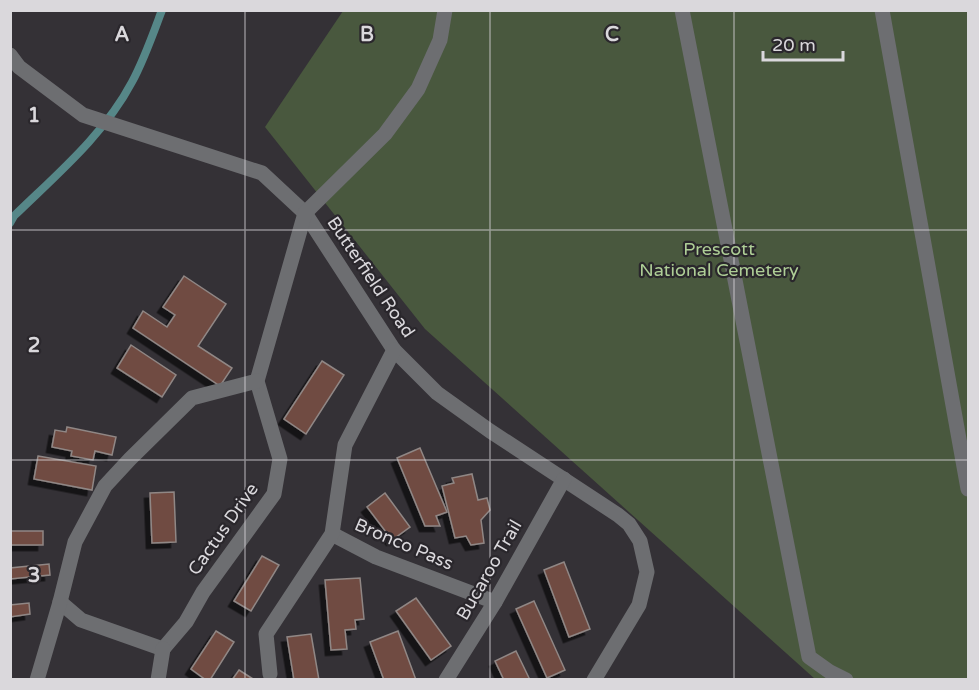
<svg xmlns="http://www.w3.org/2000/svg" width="979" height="690" font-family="'Varela Round',sans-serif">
  <defs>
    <filter id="shadow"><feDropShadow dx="-5.5" dy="5.5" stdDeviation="0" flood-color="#0009"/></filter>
  </defs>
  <rect width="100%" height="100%" fill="#343136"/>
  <path fill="#49583e" d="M 343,11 L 968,11 L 968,679 L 815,679 L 425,329 L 265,127 Z"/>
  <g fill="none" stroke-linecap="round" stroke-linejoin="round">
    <path stroke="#568788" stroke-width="8" d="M 10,223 L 14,216 C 56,175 104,135 132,82 C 144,60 153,34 162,10"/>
  </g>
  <g fill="#704b42" stroke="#908785" stroke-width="1.5" filter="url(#shadow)">
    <path d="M 184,276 L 226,304 L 198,346 L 232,368 L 220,386 L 133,328 L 143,311 L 167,327 L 175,315 L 163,307 Z"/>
    <path d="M 131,345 L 176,375 L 162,397 L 117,368 Z"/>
    <path d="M 322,361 L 344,375 L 306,434 L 284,419 Z"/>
    <path d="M 67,427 L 116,437 L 112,455 L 95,451 L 93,460 L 71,456 L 72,451 L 52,447 L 55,430 L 66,432 Z"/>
    <path d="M 420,448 L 447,512 L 436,516 L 440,526 L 425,526 L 397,458 Z"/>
    <path d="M 38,456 L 96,466 L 92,490 L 34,479 Z"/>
    <path d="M 472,474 L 478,500 L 487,498 L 490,510 L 481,520 L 484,543 L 471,545 L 466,536 L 455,538 L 442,486 L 454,483 L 452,478 Z"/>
    <path d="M 174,492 L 176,542 L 152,543 L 150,493 Z"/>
    <path d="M 385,493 L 410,527 L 392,540 L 367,507 Z"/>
    <rect x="10" y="531" width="33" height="14"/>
    <path d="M 262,556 L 279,565 L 251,611 L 234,601 Z"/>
    <path d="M 564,562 L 590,629 L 569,637 L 544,570 Z"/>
    <path d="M 49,564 L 50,575 L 10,579 L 10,568 Z"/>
    <path d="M 360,578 L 364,619 L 355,620 L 356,629 L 345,630 L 347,649 L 331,650 L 325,580 Z"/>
    <path d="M 416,598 L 451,646 L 431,660 L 396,611 Z"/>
    <path d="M 534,601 L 565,670 L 547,678 L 516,609 Z"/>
    <path d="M 29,603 L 30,614 L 10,617 L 10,605 Z"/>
    <path d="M 216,631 L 234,642 L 210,680 L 206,680 L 191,669 Z"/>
    <path d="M 398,631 L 416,680 L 384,680 L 370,642 Z"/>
    <path d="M 311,634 L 319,680 L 294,680 L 287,637 Z"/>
    <path d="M 516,651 L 530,680 L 504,680 L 495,661 Z"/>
    <path d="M 239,670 L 253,679 L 252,680 L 232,680 Z"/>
  </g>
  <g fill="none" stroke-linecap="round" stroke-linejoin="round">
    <g stroke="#6d6e71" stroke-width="15">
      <path d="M 682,10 L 809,657 L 830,672 L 846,680"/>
      <path d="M 882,10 L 968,489"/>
      <path d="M 10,55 L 19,67 L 83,115 L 262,173 L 305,213 L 394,350 L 437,393 L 490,431 L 618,515 L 629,524 L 640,541 L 647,572 L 639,605 L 594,680"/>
      <path d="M 332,534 L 376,557 L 495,602"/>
      <path d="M 60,602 L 81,620 L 163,649"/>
      <path d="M 163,649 L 186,622 L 203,592 L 274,494 L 280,459 L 257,381 L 305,213 L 385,134 L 418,89 L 440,40 L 445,10"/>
      <path d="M 270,674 L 266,634 L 332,534 L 345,445 L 394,350"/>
      <path d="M 37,680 L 60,602 L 75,542 L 105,486 L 130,459 L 192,398 L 257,381"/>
      <path d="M 158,680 L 163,649"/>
      <path d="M 446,680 L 495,602 L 564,479"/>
    </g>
  </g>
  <path fill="none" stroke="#dad8dc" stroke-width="1.5" stroke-opacity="0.55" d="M 245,10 L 245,680M 490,10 L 490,680M 734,10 L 734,680M 10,230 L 968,230M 10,460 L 968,460"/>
  <g text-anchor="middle" stroke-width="4.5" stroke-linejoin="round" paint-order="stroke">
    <g font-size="18" fill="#aece96" stroke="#2a272c">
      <text x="719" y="255">Prescott<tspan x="719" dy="21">National Cemetery</tspan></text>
    </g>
    <g font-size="18" fill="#dad8dc" stroke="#2a272c">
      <text transform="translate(371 277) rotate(56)" y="6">Butterfield Road</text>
      <text transform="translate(223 529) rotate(-55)" y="6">Cactus Drive</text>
      <text transform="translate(404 544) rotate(23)" y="6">Bronco Pass</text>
      <text transform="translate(489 570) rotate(-60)" y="6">Bucaroo Trail</text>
    </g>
  </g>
  <g font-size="20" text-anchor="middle" font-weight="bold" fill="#dad8dc" stroke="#2a272c" stroke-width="4.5" stroke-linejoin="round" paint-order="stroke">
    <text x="122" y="41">A</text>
    <text x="367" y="41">B</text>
    <text x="612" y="41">C</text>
    <text x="34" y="122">1</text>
    <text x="34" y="352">2</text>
    <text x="34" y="582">3</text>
  </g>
  <rect width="979" height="690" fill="none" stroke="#dad8dc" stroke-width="24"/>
  <path d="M763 51v9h80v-9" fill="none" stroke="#dad8dc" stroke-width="3"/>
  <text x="772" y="51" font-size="18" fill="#dad8dc" stroke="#2a272c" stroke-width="4.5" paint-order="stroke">20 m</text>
</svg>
